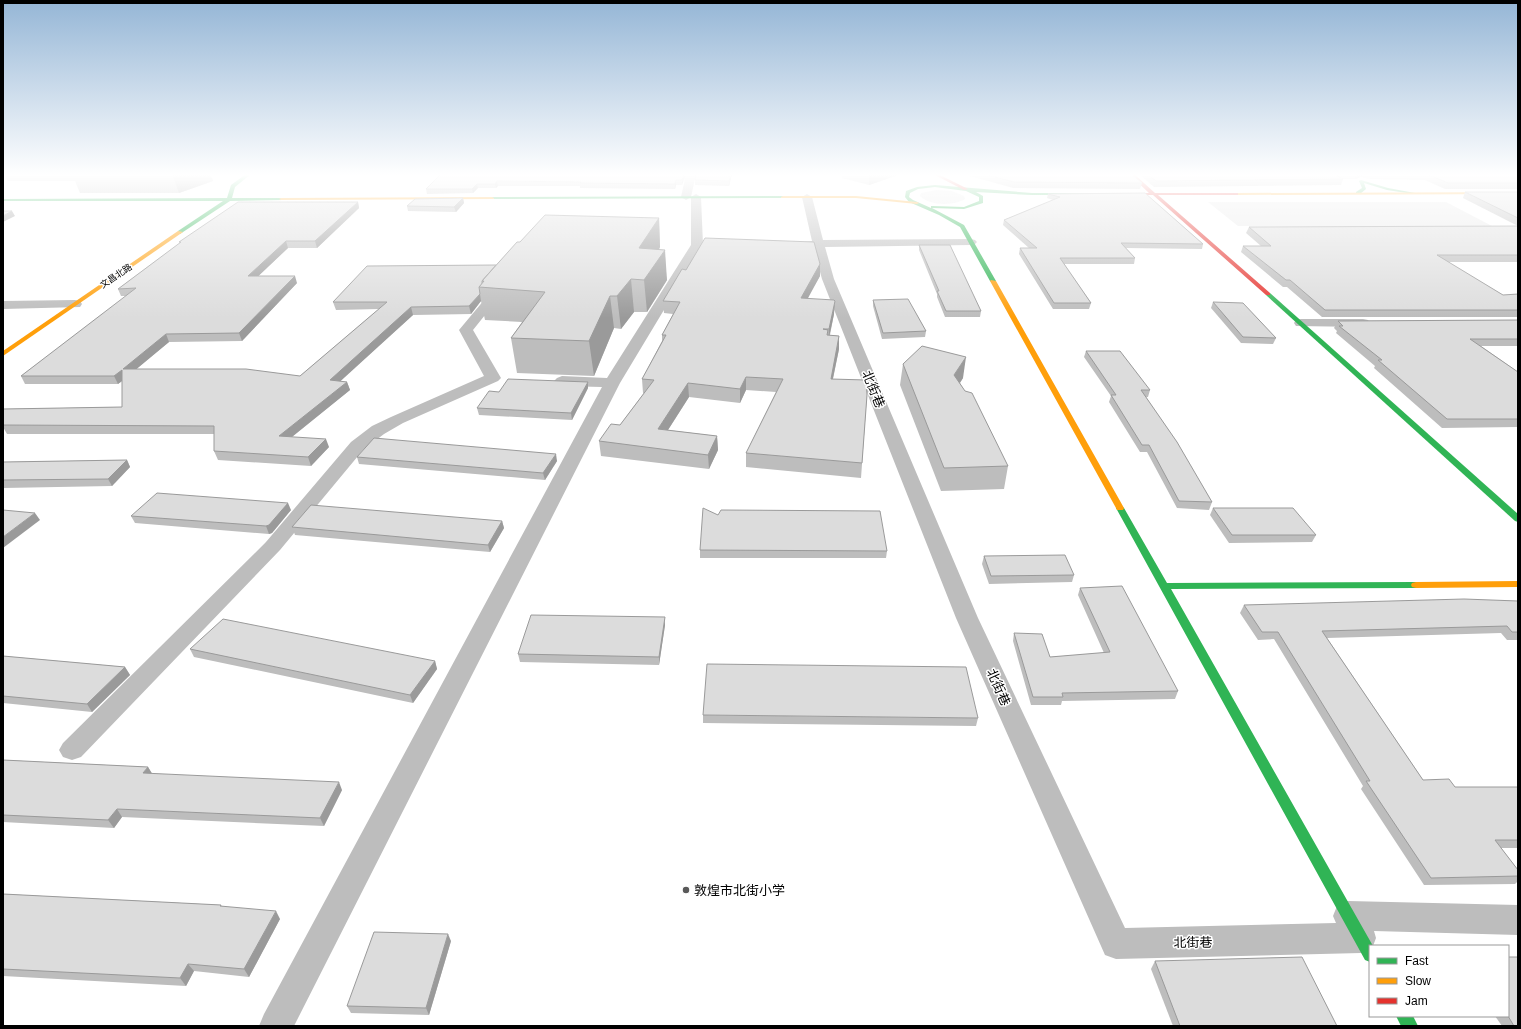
<svg xmlns="http://www.w3.org/2000/svg" width="1521" height="1029" font-family="Arial,'Noto Sans SC',sans-serif">
  <rect width="100%" height="100%" fill="#fff"/>
  <g fill="#e8e8e8">
    <path d="M 936,190 L 952,191 L 964,196 L 965,199 C 953,206 930,206 920,196 L 921,193 Z"/>
    <path d="M 1208,202 L 1446,202 L 1492,226 L 1238,226 Z"/>
  </g>
  <g fill="none" stroke-linecap="round" stroke-linejoin="round">
    <g fill="#bdbdbd" fill-rule="evenodd">
      <path d="M 686,174 L 696,174 L 691,197 L 696,194 L 701,197 L 703,245 L 620,383 L 294,1026 L 259,1026 L 264,1014 L 602,387 L 562,386 L 557,384 L 554,381 L 557,378 L 562,376 L 607,378 L 691,245 L 691,197 L 686,200 L 681,197 Z"/>
      <path d="M 807,194 L 812,197 L 823,240 L 971,239 L 975,240 L 977,242 L 975,244 L 971,245 L 825,247 L 834,279 L 978,618 L 1125,928 L 1336,923 L 1333,916 L 1337,906 L 1348,901 L 1518,905 L 1518,935 L 1374,931 L 1376,938 L 1373,946 L 1370,946 L 1370,950 L 1361,953 L 1116,959 L 1105,955 L 956,618 L 822,279 L 813,247 L 803,246 L 801,244 L 803,242 L 812,241 L 802,197 Z"/>
      <path d="M 499,286 L 503,287 L 505,290 L 473,330 L 501,378 L 498,381 L 403,423 L 384,434 L 363,450 L 280,550 L 81,757 L 72,760 L 63,757 L 59,750 L 63,743 L 266,542 L 351,442 L 372,426 L 391,417 L 484,376 L 459,330 L 495,287 Z"/>
      <path d="M 75,300 L 80,301 L 82,304 L 80,307 L 3,309 L 3,301 Z"/>
      <path d="M 1301,319 L 1363,319 L 1368,320 L 1370,323 L 1368,326 L 1363,327 L 1296,326 L 1294,323 L 1296,320 Z"/>
    </g>
    <g fill="#30b455" fill-rule="evenodd">
      <path d="M 246,174 L 251,174 L 235,187 L 232,198 L 281,198 L 283,199 L 283,200 L 230,201 L 180,234 L 178,233 L 178,231 L 223,201 L 3,201 L 3,199 L 227,198 L 231,185 Z"/>
      <path d="M 1361,180 L 1388,188 L 1415,193 L 1413,194 L 1387,190 L 1364,183 L 1366,189 L 1360,194 L 1356,194 L 1356,192 L 1362,188 L 1359,181 Z"/>
      <path d="M 935,185 L 1032,193 L 1112,193 L 1114,194 L 1112,195 L 1032,195 L 976,192 L 983,196 L 983,203 L 964,209 L 932,208 L 964,225 L 996,281 L 993,283 L 990,281 L 960,227 L 939,215 L 909,202 L 905,197 L 906,191 L 917,187 ZM 935,187 L 966,191 L 979,197 L 979,201 L 964,207 L 933,206 L 931,206 L 931,208 L 913,200 L 909,197 L 910,193 L 918,189 Z"/>
      <path d="M 783,196 L 785,197 L 785,198 L 492,199 L 490,198 L 492,197 Z"/>
      <path d="M 1266,293 L 1270,293 L 1518,514 L 1518,522 L 1515,521 L 1266,295 Z"/>
      <path d="M 1120,505 L 1124,508 L 1167,583 L 1416,582 L 1420,583 L 1421,585 L 1420,587 L 1416,588 L 1171,589 L 1373,946 L 1370,946 L 1370,962 L 1365,960 L 1116,508 Z"/>
      <path d="M 1396,1016 L 1413,1016 L 1418,1026 L 1401,1026 Z"/>
    </g>
    <g fill="#ff9f0a" fill-rule="evenodd">
      <path d="M 1518,192 L 1518,194 L 1236,195 L 1234,194 L 1236,193 Z"/>
      <path d="M 783,196 L 856,196 L 917,202 L 919,203 L 917,204 L 856,198 L 781,198 L 781,197 Z"/>
      <path d="M 492,197 L 494,198 L 494,199 L 281,200 L 279,199 L 281,198 Z"/>
      <path d="M 178,231 L 183,232 L 3,356 L 3,351 Z"/>
      <path d="M 991,280 L 996,281 L 1124,508 L 1123,510 L 1117,510 L 1116,508 L 990,281 Z"/>
      <path d="M 1518,581 L 1518,587 L 1416,588 L 1412,587 L 1411,585 L 1412,583 L 1416,582 Z"/>
    </g>
    <g fill="#e5322d" fill-rule="evenodd">
      <path d="M 933,174 L 938,174 L 968,189 L 964,190 Z"/>
      <path d="M 1129,174 L 1134,174 L 1155,193 L 1238,193 L 1238,195 L 1158,195 L 1270,293 L 1270,295 L 1266,295 L 1153,195 L 1110,195 L 1110,193 L 1149,193 Z"/>
    </g>
  </g>
  <g fill="#bdbdbd">
    <path d="M 5,174 L 214,174 L 211,176 L 213,181 L 179,193 L 80,193 L 75,181 L 8,181 Z"/>
    <path d="M 441,174 L 686,174 L 682,185 L 676,185 L 675,189 L 580,188 L 580,186 L 498,186 L 496,188 L 478,188 L 473,193 L 427,194 L 426,189 Z"/>
    <path d="M 732,174 L 729,186 L 695,185 L 695,180 Z"/>
    <path d="M 841,174 L 901,174 L 869,185 L 842,178 Z"/>
    <path d="M 963,174 L 1131,174 L 1142,183 L 1140,189 L 1013,188 Z"/>
    <path d="M 1139,174 L 1518,174 L 1518,189 L 1445,189 L 1425,180 L 1371,179 L 1361,177 L 1355,179 L 1343,179 L 1341,185 L 1154,187 Z"/>
    <path d="M 1465,192 L 1518,192 L 1518,226 L 1463,198 Z"/>
    <path d="M 1145,193 L 1203,244 L 1202,249 L 1126,248 L 1135,258 L 1134,264 L 1064,264 L 1091,303 L 1089,309 L 1053,309 L 1019,254 L 1020,248 L 1029,248 L 1003,225 L 1004,220 L 1053,200 L 1047,198 L 1048,194 Z"/>
    <path d="M 463,198 L 464,203 L 456,212 L 408,211 L 407,206 Z"/>
    <path d="M 358,202 L 359,208 L 317,248 L 288,248 L 258,276 L 297,283 L 242,341 L 169,342 L 136,369 L 300,376 L 379,309 L 336,310 L 333,302 L 496,265 L 520,242 L 659,218 L 660,247 L 659,250 L 667,280 L 647,312 L 634,312 L 621,329 L 614,328 L 594,376 L 517,373 L 511,338 L 522,322 L 485,320 L 481,301 L 471,314 L 413,315 L 340,381 L 347,382 L 350,390 L 292,437 L 329,447 L 311,466 L 218,460 L 214,451 L 214,434 L 7,434 L 3,427 L 3,409 L 122,407 L 122,381 L 118,384 L 25,384 L 21,376 L 127,296 L 121,296 L 118,289 L 180,243 L 179,242 Z"/>
    <path d="M 1518,226 L 1518,262 L 1448,262 L 1503,295 L 1518,294 L 1518,317 L 1322,317 L 1287,287 L 1283,287 L 1241,252 L 1243,246 L 1261,246 L 1246,233 L 1249,227 Z"/>
    <path d="M 919,245 L 981,311 L 980,317 L 945,317 L 937,297 L 937,294 L 919,250 Z"/>
    <path d="M 820,264 L 820,276 L 807,298 L 834,314 L 830,335 L 839,336 L 839,349 L 833,379 L 867,395 L 861,478 L 746,467 L 746,453 L 776,392 L 746,390 L 740,403 L 689,397 L 668,430 L 717,436 L 718,450 L 709,469 L 601,456 L 599,441 L 620,425 L 644,393 L 643,393 L 642,379 L 662,341 L 662,335 L 673,314 L 664,313 L 663,301 L 686,270 Z"/>
    <path d="M 873,300 L 926,331 L 925,337 L 882,339 L 873,306 Z"/>
    <path d="M 1213,302 L 1276,338 L 1273,344 L 1241,343 L 1211,308 Z"/>
    <path d="M 1518,320 L 1518,346 L 1481,346 L 1518,372 L 1518,427 L 1442,428 L 1374,368 L 1375,366 L 1336,333 L 1337,331 L 1334,328 L 1338,321 Z"/>
    <path d="M 1086,351 L 1150,390 L 1148,397 L 1146,397 L 1212,502 L 1209,510 L 1177,508 L 1147,452 L 1140,452 L 1109,402 L 1111,396 L 1084,357 Z"/>
    <path d="M 903,364 L 963,378 L 960,383 L 1008,466 L 1004,489 L 941,491 L 900,385 Z"/>
    <path d="M 588,382 L 588,388 L 572,420 L 479,415 L 477,408 L 499,392 Z"/>
    <path d="M 357,457 L 557,461 L 545,480 L 359,464 Z"/>
    <path d="M 127,460 L 130,467 L 112,486 L 3,488 L 3,462 Z"/>
    <path d="M 1213,508 L 1316,535 L 1312,542 L 1229,543 L 1210,515 Z"/>
    <path d="M 291,510 L 272,533 L 269,534 L 135,523 L 131,516 Z"/>
    <path d="M 718,515 L 887,551 L 886,558 L 700,558 L 700,550 Z"/>
    <path d="M 502,521 L 504,528 L 490,552 L 295,535 L 292,527 Z"/>
    <path d="M 984,556 L 1074,575 L 1072,582 L 989,584 L 982,564 Z"/>
    <path d="M 1080,588 L 1178,691 L 1175,699 L 1062,701 L 1061,705 L 1031,705 L 1013,641 L 1014,633 L 1050,657 L 1104,653 L 1078,595 Z"/>
    <path d="M 1518,601 L 1518,640 L 1507,640 L 1501,633 L 1327,638 L 1423,780 L 1455,787 L 1518,787 L 1518,848 L 1501,848 L 1518,870 L 1518,881 L 1515,884 L 1424,885 L 1361,789 L 1363,786 L 1274,639 L 1258,640 L 1240,613 L 1244,605 Z"/>
    <path d="M 665,625 L 659,665 L 520,662 L 518,654 Z"/>
    <path d="M 190,649 L 435,661 L 437,669 L 413,703 L 194,657 Z"/>
    <path d="M 3,656 L 125,667 L 130,675 L 92,712 L 3,703 Z"/>
    <path d="M 703,715 L 978,718 L 976,726 L 703,723 Z"/>
    <path d="M 3,760 L 148,767 L 152,774 L 342,790 L 324,826 L 122,817 L 114,828 L 3,822 Z"/>
    <path d="M 3,894 L 221,905 L 222,906 L 280,919 L 249,977 L 194,971 L 186,986 L 3,976 Z"/>
    <path d="M 451,941 L 429,1015 L 351,1013 L 347,1006 Z"/>
    <path d="M 1155,961 L 1337,1026 L 1173,1026 L 1151,969 Z"/>
    <path d="M 1495,1016 L 1508,1016 L 1518,1026 L 1502,1026 Z"/>
  </g>
  <g fill="#9a9a9a">
    <path d="M 172,174 L 214,174 L 211,176 L 213,181 L 179,193 Z"/>
    <path d="M 684,174 L 686,174 L 682,185 L 682,180 Z"/>
    <path d="M 731,174 L 732,174 L 729,186 L 729,181 Z"/>
    <path d="M 869,174 L 901,174 L 869,185 Z"/>
    <path d="M 1357,174 L 1362,174 L 1361,177 L 1355,179 Z"/>
    <path d="M 676,180 L 676,185 L 675,189 L 675,184 Z"/>
    <path d="M 497,181 L 498,186 L 496,188 L 495,184 Z"/>
    <path d="M 477,184 L 478,188 L 473,193 L 472,189 Z"/>
    <path d="M 463,198 L 464,203 L 456,212 L 454,207 Z"/>
    <path d="M 358,202 L 359,208 L 317,248 L 315,241 Z"/>
    <path d="M 12,211 L 15,216 L 3,222 L 3,216 Z"/>
    <path d="M 659,218 L 660,247 L 642,279 L 639,248 Z"/>
    <path d="M 286,241 L 288,248 L 251,283 L 248,276 Z"/>
    <path d="M 665,250 L 667,280 L 647,312 L 644,280 Z"/>
    <path d="M 820,264 L 820,276 L 801,311 L 801,298 Z"/>
    <path d="M 295,276 L 297,283 L 242,341 L 239,333 Z"/>
    <path d="M 631,279 L 634,312 L 621,329 L 617,296 Z"/>
    <path d="M 480,294 L 481,301 L 471,314 L 469,306 Z"/>
    <path d="M 610,296 L 614,328 L 594,376 L 589,341 Z"/>
    <path d="M 835,301 L 834,314 L 828,342 L 829,329 Z"/>
    <path d="M 411,307 L 413,315 L 333,388 L 330,380 Z"/>
    <path d="M 166,334 L 169,342 L 127,377 L 123,369 Z"/>
    <path d="M 839,336 L 839,349 L 830,392 L 831,379 Z"/>
    <path d="M 966,357 L 963,378 L 951,396 L 954,375 Z"/>
    <path d="M 122,370 L 126,378 L 118,384 L 114,376 Z"/>
    <path d="M 746,377 L 746,390 L 740,403 L 740,389 Z"/>
    <path d="M 347,382 L 350,390 L 283,444 L 279,436 Z"/>
    <path d="M 588,382 L 588,388 L 572,420 L 571,413 Z"/>
    <path d="M 688,383 L 689,397 L 659,444 L 658,429 Z"/>
    <path d="M 717,436 L 718,450 L 709,469 L 708,455 Z"/>
    <path d="M 326,439 L 329,447 L 311,466 L 308,457 Z"/>
    <path d="M 556,454 L 557,461 L 545,480 L 543,473 Z"/>
    <path d="M 127,460 L 130,467 L 112,486 L 108,479 Z"/>
    <path d="M 288,503 L 291,510 L 272,533 L 269,534 L 266,526 Z"/>
    <path d="M 35,513 L 40,520 L 3,548 L 3,537 Z"/>
    <path d="M 502,521 L 504,528 L 490,552 L 488,545 Z"/>
    <path d="M 665,617 L 665,625 L 659,665 L 659,657 Z"/>
    <path d="M 435,661 L 437,669 L 413,703 L 410,695 Z"/>
    <path d="M 125,667 L 130,675 L 92,712 L 87,704 Z"/>
    <path d="M 148,767 L 153,775 L 143,773 Z"/>
    <path d="M 339,782 L 342,790 L 324,826 L 320,818 Z"/>
    <path d="M 117,809 L 122,817 L 114,828 L 108,820 Z"/>
    <path d="M 276,911 L 280,919 L 249,977 L 244,969 Z"/>
    <path d="M 448,934 L 451,941 L 429,1015 L 426,1008 Z"/>
    <path d="M 188,964 L 194,971 L 186,986 L 180,978 Z"/>
  </g>
  <g fill="#dcdcdc" stroke="#9a9a9a">
    <path d="M 441,174 L 684,174 L 682,180 L 676,180 L 675,184 L 580,183 L 581,182 L 497,181 L 495,184 L 477,184 L 472,189 L 426,189 Z"/>
    <path d="M 696,174 L 731,174 L 729,181 L 695,180 Z"/>
    <path d="M 984,174 L 1131,174 L 1142,183 L 1014,182 Z"/>
    <path d="M 1147,174 L 1334,174 L 1343,179 L 1156,181 Z"/>
    <path d="M 1396,174 L 1518,174 L 1518,183 L 1448,183 L 1427,174 Z"/>
    <path d="M 1465,192 L 1518,192 L 1518,218 Z"/>
    <path d="M 1145,193 L 1203,244 L 1121,243 L 1135,258 L 1060,258 L 1091,303 L 1054,303 L 1020,248 L 1037,248 L 1004,220 L 1060,197 L 1048,194 Z"/>
    <path d="M 463,198 L 454,207 L 407,206 L 415,199 Z"/>
    <path d="M 238,202 L 358,202 L 315,241 L 286,241 L 248,276 L 295,276 L 239,333 L 166,334 L 123,369 L 246,369 L 300,376 L 387,302 L 333,302 L 367,266 L 496,265 L 482,281 L 482,284 L 479,287 L 480,294 L 469,306 L 411,307 L 330,380 L 347,382 L 279,436 L 326,439 L 308,457 L 214,451 L 214,426 L 3,425 L 3,409 L 122,407 L 122,370 L 114,376 L 21,376 L 136,288 L 118,289 L 181,242 L 179,242 Z"/>
    <path d="M 3,211 L 12,211 L 3,216 Z"/>
    <path d="M 545,215 L 659,218 L 639,248 L 665,250 L 644,280 L 631,279 L 617,296 L 610,296 L 589,341 L 511,338 L 545,292 L 479,287 L 484,281 L 482,281 L 517,242 L 520,242 Z"/>
    <path d="M 1518,226 L 1518,255 L 1437,255 L 1503,295 L 1518,294 L 1518,310 L 1325,310 L 1290,280 L 1286,280 L 1243,246 L 1271,246 L 1249,227 Z"/>
    <path d="M 705,238 L 814,242 L 820,264 L 801,298 L 834,300 L 835,301 L 829,329 L 823,329 L 828,330 L 827,335 L 839,336 L 831,379 L 866,380 L 867,395 L 862,463 L 746,453 L 783,379 L 746,377 L 740,389 L 688,383 L 658,429 L 717,436 L 708,455 L 599,441 L 611,424 L 620,425 L 654,380 L 642,379 L 666,335 L 662,335 L 680,302 L 663,301 L 682,269 L 686,270 Z"/>
    <path d="M 919,245 L 950,245 L 981,311 L 946,311 L 937,291 L 939,291 Z"/>
    <path d="M 908,299 L 926,331 L 883,333 L 873,300 Z"/>
    <path d="M 1213,302 L 1243,303 L 1276,338 L 1243,337 Z"/>
    <path d="M 1518,320 L 1518,339 L 1470,339 L 1518,372 L 1518,419 L 1447,419 L 1378,360 L 1382,360 L 1339,326 L 1343,326 L 1338,321 Z"/>
    <path d="M 922,346 L 966,357 L 954,375 L 965,391 L 972,393 L 1008,466 L 944,468 L 903,364 Z"/>
    <path d="M 1086,351 L 1120,351 L 1150,390 L 1141,390 L 1177,442 L 1212,502 L 1179,501 L 1149,445 L 1142,445 L 1111,395 L 1116,395 Z"/>
    <path d="M 508,379 L 588,382 L 571,413 L 477,408 L 489,391 L 499,392 Z"/>
    <path d="M 374,438 L 556,454 L 543,473 L 357,457 Z"/>
    <path d="M 127,460 L 108,479 L 3,480 L 3,462 Z"/>
    <path d="M 157,493 L 288,503 L 269,525 L 266,526 L 131,516 Z"/>
    <path d="M 311,505 L 502,521 L 488,545 L 292,527 Z"/>
    <path d="M 703,508 L 718,515 L 721,510 L 880,511 L 887,551 L 700,550 Z"/>
    <path d="M 1213,508 L 1293,508 L 1316,535 L 1232,535 Z"/>
    <path d="M 3,510 L 35,513 L 3,537 Z"/>
    <path d="M 1065,555 L 1074,575 L 991,576 L 984,556 Z"/>
    <path d="M 1122,586 L 1178,691 L 1062,693 L 1063,697 L 1033,697 L 1014,633 L 1042,634 L 1050,657 L 1110,652 L 1080,588 Z"/>
    <path d="M 1464,599 L 1518,601 L 1518,632 L 1512,632 L 1507,626 L 1322,631 L 1423,780 L 1449,779 L 1455,787 L 1518,787 L 1518,840 L 1495,840 L 1518,870 L 1518,876 L 1431,878 L 1366,781 L 1370,781 L 1278,632 L 1262,632 L 1244,605 Z"/>
    <path d="M 531,615 L 665,617 L 659,657 L 518,654 Z"/>
    <path d="M 223,619 L 435,661 L 410,695 L 190,649 Z"/>
    <path d="M 3,656 L 125,667 L 87,704 L 3,696 Z"/>
    <path d="M 707,664 L 966,667 L 978,718 L 703,715 Z"/>
    <path d="M 3,760 L 148,767 L 143,773 L 339,782 L 320,818 L 117,809 L 108,820 L 3,815 Z"/>
    <path d="M 3,894 L 221,905 L 220,906 L 276,911 L 244,969 L 188,964 L 180,978 L 3,969 Z"/>
    <path d="M 374,932 L 448,934 L 426,1008 L 347,1006 Z"/>
    <path d="M 1302,957 L 1337,1026 L 1180,1026 L 1155,961 Z"/>
    <path d="M 1508,957 L 1518,957 L 1518,1026 L 1514,1026 L 1508,1016 Z"/>
  </g>
  <linearGradient id="sky" x2="0" y2="1"><stop stop-color="#95b6d6"/><stop offset="0.55" stop-color="#fff"/><stop offset="1" stop-color="#fff" stop-opacity="0"/></linearGradient>
  <rect width="1521" height="318" fill="url(#sky)"/>
  <circle fill="#595959" stroke="#fff" stroke-width="1.5" cx="686" cy="890" r="4"/>
  <g text-anchor="middle" stroke-width="3" stroke-linejoin="round" paint-order="stroke">
    <g font-size="9" fill="#000" stroke="#fff">
      <text transform="translate(116 276) rotate(-34)" y="3">文昌北路</text>
    </g>
    <g font-size="13" fill="#000" stroke="#fff">
      <text transform="translate(874 389) rotate(68)" y="5">北街巷</text>
      <text transform="translate(999 687) rotate(66)" y="5">北街巷</text>
      <text transform="translate(1193 942) rotate(-1)" y="5">北街巷</text>
    </g>
    <g font-size="13" fill="#000" stroke="#fff" text-anchor="start">
      <text x="694" y="895">敦煌市北街小学</text>
    </g>
  </g>
  <rect width="1521" height="1029" fill="none" stroke="#000000" stroke-width="8"/>
  <rect x="1369" y="945" width="140" height="72" fill="#ffffff" stroke="#999999"/>
  <rect x="1377" y="958" width="20" height="6" fill="#30b455" stroke="#999999"/>
  <text x="1405" y="965" font-size="12" fill="#000000">Fast</text>
  <rect x="1377" y="978" width="20" height="6" fill="#ff9f0a" stroke="#999999"/>
  <text x="1405" y="985" font-size="12" fill="#000000">Slow</text>
  <rect x="1377" y="998" width="20" height="6" fill="#e5322d" stroke="#999999"/>
  <text x="1405" y="1005" font-size="12" fill="#000000">Jam</text>
</svg>
